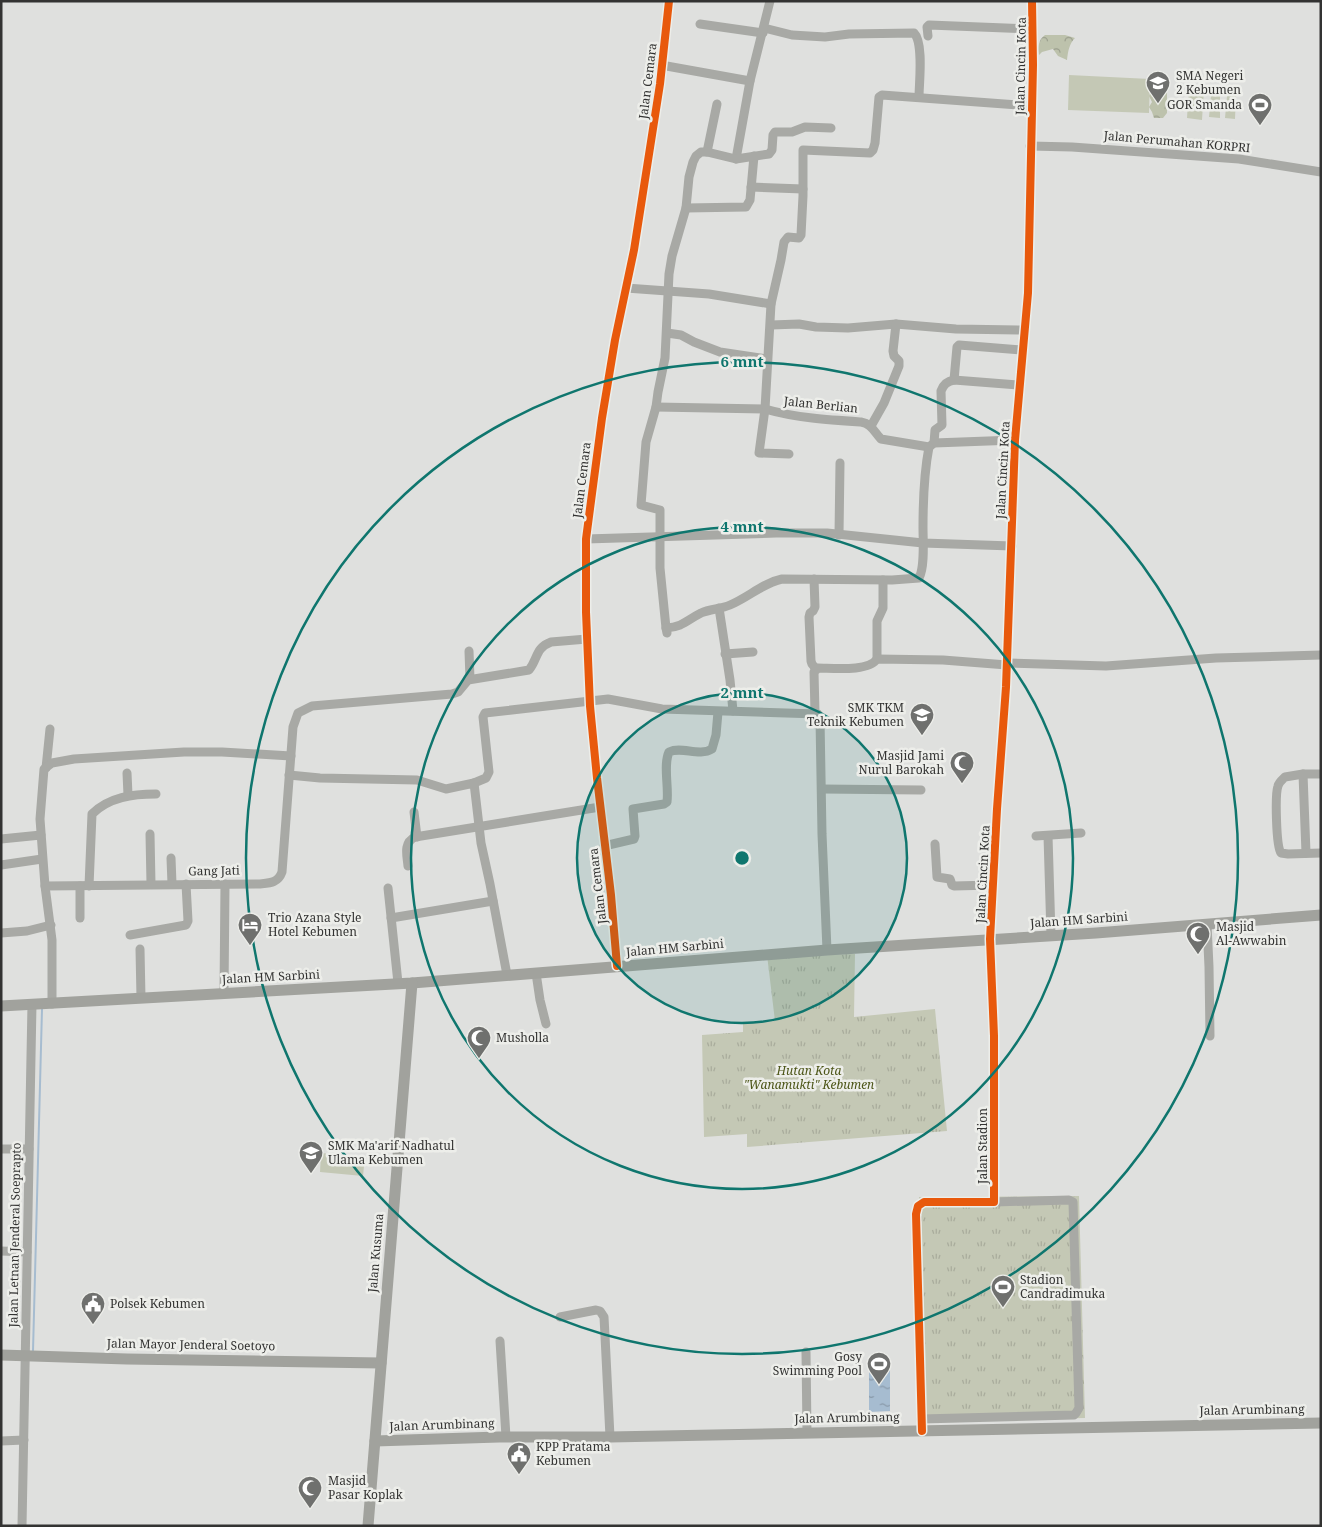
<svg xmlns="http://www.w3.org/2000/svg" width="1322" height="1527" font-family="'Noto Serif',serif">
  <defs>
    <pattern id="forest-crowns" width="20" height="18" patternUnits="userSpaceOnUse" patternTransform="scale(1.25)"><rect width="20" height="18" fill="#bdc2ac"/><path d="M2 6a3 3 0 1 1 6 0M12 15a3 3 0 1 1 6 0" fill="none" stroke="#9a9e8d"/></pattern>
    <pattern id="park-tufts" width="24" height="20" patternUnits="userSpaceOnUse" patternTransform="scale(1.25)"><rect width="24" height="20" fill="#c4c8b5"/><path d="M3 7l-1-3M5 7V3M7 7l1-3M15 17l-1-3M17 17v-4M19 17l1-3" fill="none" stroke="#a9ac9c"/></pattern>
    <pattern id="water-ripples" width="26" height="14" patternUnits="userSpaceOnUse" patternTransform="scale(1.25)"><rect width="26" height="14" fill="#a6bcd0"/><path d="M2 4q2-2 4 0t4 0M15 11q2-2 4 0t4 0" fill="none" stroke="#8899a9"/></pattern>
  </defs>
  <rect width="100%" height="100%" fill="#dfe0de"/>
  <g fill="#c4c8b5">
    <path d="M 1069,75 L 1150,79 L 1149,113 L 1068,110 Z"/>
    <path d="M 1189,88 L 1204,89 L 1202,120 L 1187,118 Z"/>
    <path d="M 1211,95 L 1220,96 L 1220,118 L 1209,117 Z"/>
    <path d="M 1227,96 L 1236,96 L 1235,119 L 1225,118 Z"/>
    <path d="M 321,1153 L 365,1157 L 363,1176 L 320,1172 Z"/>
  </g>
  <g fill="url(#forest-crowns)">
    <path d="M 1045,35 L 1065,35 L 1075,38 C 1069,44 1068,52 1067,60 L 1058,56 L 1053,49 L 1042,52 L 1039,55 C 1038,47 1038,40 1045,35 Z"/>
    <path d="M 1155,76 L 1159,79 L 1166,78 L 1167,82 L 1167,113 L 1163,118 L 1154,118 L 1152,112 L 1149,107 L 1152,102 L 1149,96 C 1153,89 1152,83 1155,76 Z"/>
  </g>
  <g fill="url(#park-tufts)">
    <path d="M 855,954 L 854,1017 L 935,1009 L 947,1131 L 747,1147 L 747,1134 L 704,1137 L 702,1035 L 743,1032 L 743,1023 L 775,1021 L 767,955 Z"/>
    <path d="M 1079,1196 L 1085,1418 L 918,1421 L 919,1197 Z"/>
  </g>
  <path fill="url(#water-ripples)" d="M 890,1358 L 890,1411 L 869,1412 L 869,1359 Z"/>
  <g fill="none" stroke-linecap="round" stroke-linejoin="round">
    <path stroke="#a6bcd0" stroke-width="2" d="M 33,1351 L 42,1009"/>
    <g stroke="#a8a9a5" stroke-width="9">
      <path d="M 700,24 L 763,33"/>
      <path d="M 764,28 L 792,35 L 825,37 L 849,34 L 914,33 C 924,43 919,83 919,97"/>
      <path d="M 928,36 L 927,27 L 929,25 L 1033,29"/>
      <path d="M 661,65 L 750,81"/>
      <path d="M 1030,146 L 1072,147 L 1239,159 L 1321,172"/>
      <path d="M 707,152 L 717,104"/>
      <path d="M 736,159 L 750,81 L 770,1"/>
      <path d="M 751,187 L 803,189"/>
      <path d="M 686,208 L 746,207 L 750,200 L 754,156"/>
      <path d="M 626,288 L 709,294 L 771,304"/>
      <path d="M 771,325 L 799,324 L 816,327 L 848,328 L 896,324 L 956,329 L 1024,330"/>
      <path d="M 667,333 L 681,335 L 694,342 L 720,352 L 767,359"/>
      <path d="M 954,380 L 957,347 L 959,345 L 1022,350"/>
      <path d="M 656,407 L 765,409 C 796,418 829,420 861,422 C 872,424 874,432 881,439 L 929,447 L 934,443 L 1015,440"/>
      <path d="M 871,426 L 884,403 L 899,366 L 899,361 L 894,356 L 893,351 L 896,324"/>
      <path d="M 934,443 L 935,430 L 942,425 L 941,391 C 943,385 948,381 954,380 L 1019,385"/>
      <path d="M 789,454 L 759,453 L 765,409 L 771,304 L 781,260 L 784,242 L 788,237 L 799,238 L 801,235 L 803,196 L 803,150 L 870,153 L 873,150 L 875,143 L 879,97 L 882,95 L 1032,106"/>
      <path d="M 839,535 L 840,463"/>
      <path d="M 586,539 L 776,533 L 827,533 L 923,543 L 1012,546"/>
      <path d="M 814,579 L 815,607 L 813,611 L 810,613 L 809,617 L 811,661 L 812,664 L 816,669"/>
      <path d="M 719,608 L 730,680 L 733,711"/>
      <path d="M 666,628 L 660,568 L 660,510 L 641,505 L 646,442 L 656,407 L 658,392 L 665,358 L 669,274 L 672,256 L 686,208 L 689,177 L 693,162 L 696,156 L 701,152 L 707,152 L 736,159 L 769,154 L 772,150 L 773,135 L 775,132 L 792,132 L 805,127 L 831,128"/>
      <path d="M 667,633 L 666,628 C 683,627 687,620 701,613 C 710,609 721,609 730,605 C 749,597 763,583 782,579 L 892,580 L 919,578 C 925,567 923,540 923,528 C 923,501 924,473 929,447"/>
      <path d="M 469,651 L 470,679"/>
      <path d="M 725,654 L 753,652"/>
      <path d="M 877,659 L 877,621 L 883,608 L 883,580"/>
      <path d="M 1007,663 L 1106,666 L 1216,658 L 1321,655"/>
      <path d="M 815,713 L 814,672 L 818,668 C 832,668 869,672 877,659 L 943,660 L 1007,665"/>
      <path d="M 46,768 L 50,729"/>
      <path d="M 127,773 L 128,795"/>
      <path d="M 1303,774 L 1306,853"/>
      <path d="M 1321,774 L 1303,774 L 1285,777 C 1282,780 1279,782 1278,786 C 1275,794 1276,846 1281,853 L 1288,854 L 1321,853"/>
      <path d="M 289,775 L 320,778 L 417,780 L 446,789 L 474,783 L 481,843 L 490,884 L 507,975"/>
      <path d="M 474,783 L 486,778 L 489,772 L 483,717 L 485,713 L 608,699 L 662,709 L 818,714 L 820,719 L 822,834 L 827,950"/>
      <path d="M 822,789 L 921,790"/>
      <path d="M 414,812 L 417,837"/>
      <path d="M 150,834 L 151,884"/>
      <path d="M 1036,836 L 1081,833"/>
      <path d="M 1048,836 L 1051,935"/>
      <path d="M 1,839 L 41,835"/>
      <path d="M 935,844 L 937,877 L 950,879 L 952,885 L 954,886 L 993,885"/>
      <path d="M 604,846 L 634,839 L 635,836 L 633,809 L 664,804 L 667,802 C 669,787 663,765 669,752 C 682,746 699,757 712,749 L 716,735 L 718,712"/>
      <path d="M 171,858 L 172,884"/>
      <path d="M 1,865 L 42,859"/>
      <path d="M 408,866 C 407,855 403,843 415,837 L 600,807"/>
      <path d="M 45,886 L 260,884 C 270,883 278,883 282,872 L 293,727 L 298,713 L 312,706 L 452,694 L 458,692 L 468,680 L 529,670 C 538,659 535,648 551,642 L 587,639"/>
      <path d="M 80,886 L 80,918"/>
      <path d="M 89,886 L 92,814 C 109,797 133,794 156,794"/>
      <path d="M 388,888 L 398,983"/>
      <path d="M 391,918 L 493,901"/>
      <path d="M 1207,924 L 1209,967 L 1210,1036"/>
      <path d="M 1,933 L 27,931 L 51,925"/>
      <path d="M 130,935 L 186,925 L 188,921 L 186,884"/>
      <path d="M 140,949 L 141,998"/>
      <path d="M 617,966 L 611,895 L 597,778 L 590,706 L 586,612 L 586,539 L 602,418 L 615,340 L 634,250 L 660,84 L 669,1"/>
      <path d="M 536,973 L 540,1000 L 546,1024"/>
      <path d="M 224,993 L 225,884"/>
      <path d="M 52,1004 L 52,940 L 45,886 L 40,819 L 44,769 L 52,763 L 74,759 L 184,752 L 222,752 L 291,756"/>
      <path d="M 1,1149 L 29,1149"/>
      <path d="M 1,1251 L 27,1252"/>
      <path d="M 560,1317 L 596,1310 L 600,1311 L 604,1317 L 605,1336 L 610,1437"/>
      <path d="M 500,1341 L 506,1437"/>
      <path d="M 806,1352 L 807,1433"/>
      <path d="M 921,1419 L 1074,1415 L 1076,1413 L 1079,1408 L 1073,1202 L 1069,1200 L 994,1202"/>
      <path d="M 922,1431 L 916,1214 L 918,1206 L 924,1202 L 994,1202 L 994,1036 L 990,939 L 997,809 L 1006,687 L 1015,440 L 1028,293 L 1033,65 L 1032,1"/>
      <path d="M 1,1441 L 24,1440"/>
      <path d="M 22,1526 L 32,1004"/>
    </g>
    <g stroke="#a1a29d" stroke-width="11">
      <path d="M 1,1006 L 412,983 L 827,950 L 1096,933 L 1321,915"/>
      <path d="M 1,1355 L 127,1359 L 381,1363"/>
      <path d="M 375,1441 L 499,1437 L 610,1437 L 1321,1423"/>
      <path d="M 368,1526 L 412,983"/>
    </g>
    <defs>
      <g id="cycleway">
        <path d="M 617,966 L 611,895 L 597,778 L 590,706 L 586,612 L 586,539 L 602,418 L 615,340 L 634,250 L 660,84 L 669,1"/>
        <path d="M 922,1431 L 916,1214 L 918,1206 L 924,1202 L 994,1202 L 994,1036 L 990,939 L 997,809 L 1006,687 L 1015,440 L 1028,293 L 1033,65 L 1032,1"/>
      </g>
    </defs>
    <use href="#cycleway" stroke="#edeeea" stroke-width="11"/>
    <use href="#cycleway" stroke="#e8590c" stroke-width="8"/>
  </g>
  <circle cx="742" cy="858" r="165" fill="#0f766e" fill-opacity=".12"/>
  <g fill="none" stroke="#0f766e" stroke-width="2.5">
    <circle cx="742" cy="858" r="165"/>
    <circle cx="742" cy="858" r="331"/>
    <circle cx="742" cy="858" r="496"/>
  </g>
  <defs>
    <symbol id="school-pin" viewBox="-11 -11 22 30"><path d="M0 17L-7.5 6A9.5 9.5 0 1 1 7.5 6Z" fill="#6f706e" stroke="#edeeea"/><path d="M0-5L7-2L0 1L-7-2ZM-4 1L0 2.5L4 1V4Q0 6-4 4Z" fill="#fff"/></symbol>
    <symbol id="stadium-pin" viewBox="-11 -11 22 30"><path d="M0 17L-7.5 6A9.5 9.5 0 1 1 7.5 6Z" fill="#6f706e" stroke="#edeeea"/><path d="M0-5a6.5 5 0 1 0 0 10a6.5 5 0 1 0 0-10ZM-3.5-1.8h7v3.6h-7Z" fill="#fff"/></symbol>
    <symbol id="mosque-pin" viewBox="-11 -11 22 30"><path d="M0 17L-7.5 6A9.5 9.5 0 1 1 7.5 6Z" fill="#6f706e" stroke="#edeeea"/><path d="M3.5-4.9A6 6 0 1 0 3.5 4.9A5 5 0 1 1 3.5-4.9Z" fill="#fff"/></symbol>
    <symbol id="hotel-pin" viewBox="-11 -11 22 30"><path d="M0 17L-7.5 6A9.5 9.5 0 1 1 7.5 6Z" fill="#6f706e" stroke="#edeeea"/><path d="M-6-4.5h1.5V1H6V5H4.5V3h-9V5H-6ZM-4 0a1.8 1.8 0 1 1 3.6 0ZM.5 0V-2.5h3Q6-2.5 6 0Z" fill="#fff"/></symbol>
    <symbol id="civic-pin" viewBox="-11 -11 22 30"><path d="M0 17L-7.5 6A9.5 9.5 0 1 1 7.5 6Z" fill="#6f706e" stroke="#edeeea"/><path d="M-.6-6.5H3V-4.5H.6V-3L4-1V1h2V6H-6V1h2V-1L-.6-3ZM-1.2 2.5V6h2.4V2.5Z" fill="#fff"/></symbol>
  </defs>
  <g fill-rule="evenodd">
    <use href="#school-pin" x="1144" y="69" width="28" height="38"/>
    <use href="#stadium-pin" x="1246" y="91" width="28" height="38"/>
    <use href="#school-pin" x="908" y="701" width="28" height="38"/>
    <use href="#mosque-pin" x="948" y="749" width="28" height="38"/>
    <use href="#hotel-pin" x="236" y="911" width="28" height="38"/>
    <use href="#mosque-pin" x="1184" y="920" width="28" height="38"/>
    <use href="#mosque-pin" x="465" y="1024" width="28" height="38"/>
    <use href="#school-pin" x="297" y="1139" width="28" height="38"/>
    <use href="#stadium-pin" x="989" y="1273" width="28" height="38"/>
    <use href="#civic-pin" x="79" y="1290" width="28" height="38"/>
    <use href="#stadium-pin" x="865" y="1350" width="28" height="38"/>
    <use href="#civic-pin" x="505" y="1440" width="28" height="38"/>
    <use href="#mosque-pin" x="296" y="1474" width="28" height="38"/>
  </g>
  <g text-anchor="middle" stroke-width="5" stroke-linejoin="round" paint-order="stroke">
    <g font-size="12" fill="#333332" stroke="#edeeea">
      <text transform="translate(1021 66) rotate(-89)" y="4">Jalan Cincin Kota</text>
      <text transform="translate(648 81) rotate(-83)" y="4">Jalan Cemara</text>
      <text transform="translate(1177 142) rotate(5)" y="4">Jalan Perumahan KORPRI</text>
      <text transform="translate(821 405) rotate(6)" y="4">Jalan Berlian</text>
      <text transform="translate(1003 470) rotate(-87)" y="4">Jalan Cincin Kota</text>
      <text transform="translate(582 480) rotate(-83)" y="4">Jalan Cemara</text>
      <text transform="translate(214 871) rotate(-1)" y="4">Gang Jati</text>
      <text transform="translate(983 874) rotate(-87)" y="4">Jalan Cincin Kota</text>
      <text transform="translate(598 886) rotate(-97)" y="4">Jalan Cemara</text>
      <text transform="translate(1079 920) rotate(-4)" y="4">Jalan HM Sarbini</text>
      <text transform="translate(675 948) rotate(-5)" y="4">Jalan HM Sarbini</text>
      <text transform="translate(271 977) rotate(-3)" y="4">Jalan HM Sarbini</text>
      <text transform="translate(983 1146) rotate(-90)" y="4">Jalan Stadion</text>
      <text transform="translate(15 1235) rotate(-89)" y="4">Jalan Letnan Jenderal Soeprapto</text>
      <text transform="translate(376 1253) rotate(-85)" y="4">Jalan Kusuma</text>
      <text transform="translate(191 1345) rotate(1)" y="4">Jalan Mayor Jenderal Soetoyo</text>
      <text transform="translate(1252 1410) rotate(-1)" y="4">Jalan Arumbinang</text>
      <text transform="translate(847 1418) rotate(-1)" y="4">Jalan Arumbinang</text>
      <text transform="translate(442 1425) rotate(-2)" y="4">Jalan Arumbinang</text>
    </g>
    <g font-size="12" fill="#333332" stroke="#edeeea" text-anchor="start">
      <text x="1176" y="80">SMA Negeri<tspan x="1176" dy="14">2 Kebumen</tspan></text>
      <text x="1242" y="109" text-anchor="end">GOR Smanda</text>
      <text x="904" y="712" text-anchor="end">SMK TKM<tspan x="904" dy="14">Teknik Kebumen</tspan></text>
      <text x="944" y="760" text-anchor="end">Masjid Jami<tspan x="944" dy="14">Nurul Barokah</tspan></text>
      <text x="268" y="922">Trio Azana Style<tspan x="268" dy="14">Hotel Kebumen</tspan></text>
      <text x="1216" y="931">Masjid<tspan x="1216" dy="14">Al-Awwabin</tspan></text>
      <text x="496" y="1042">Musholla</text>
      <text x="328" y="1150">SMK Ma'arif Nadhatul<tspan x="328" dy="14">Ulama Kebumen</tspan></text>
      <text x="1020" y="1284">Stadion<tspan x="1020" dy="14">Candradimuka</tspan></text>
      <text x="110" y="1308">Polsek Kebumen</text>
      <text x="862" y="1361" text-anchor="end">Gosy<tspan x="862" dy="14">Swimming Pool</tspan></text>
      <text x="536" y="1451">KPP Pratama<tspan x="536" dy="14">Kebumen</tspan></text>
      <text x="328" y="1485">Masjid<tspan x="328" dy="14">Pasar Koplak</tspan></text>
    </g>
    <g font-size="12" font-style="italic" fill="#4c5517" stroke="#edeeea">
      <text x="809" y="1075">Hutan Kota<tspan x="809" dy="14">"Wanamukti" Kebumen</tspan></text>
    </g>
  </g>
  <circle cx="742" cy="858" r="8" fill="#0f766e" stroke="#edeeea" stroke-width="2.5"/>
  <g font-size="15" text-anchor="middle" font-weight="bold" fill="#0f766e" stroke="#edeeea" stroke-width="5" stroke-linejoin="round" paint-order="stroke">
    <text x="742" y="367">6 mnt</text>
    <text x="742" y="532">4 mnt</text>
    <text x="742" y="698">2 mnt</text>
  </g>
  <rect width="1322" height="1527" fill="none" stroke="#333332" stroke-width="5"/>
</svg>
